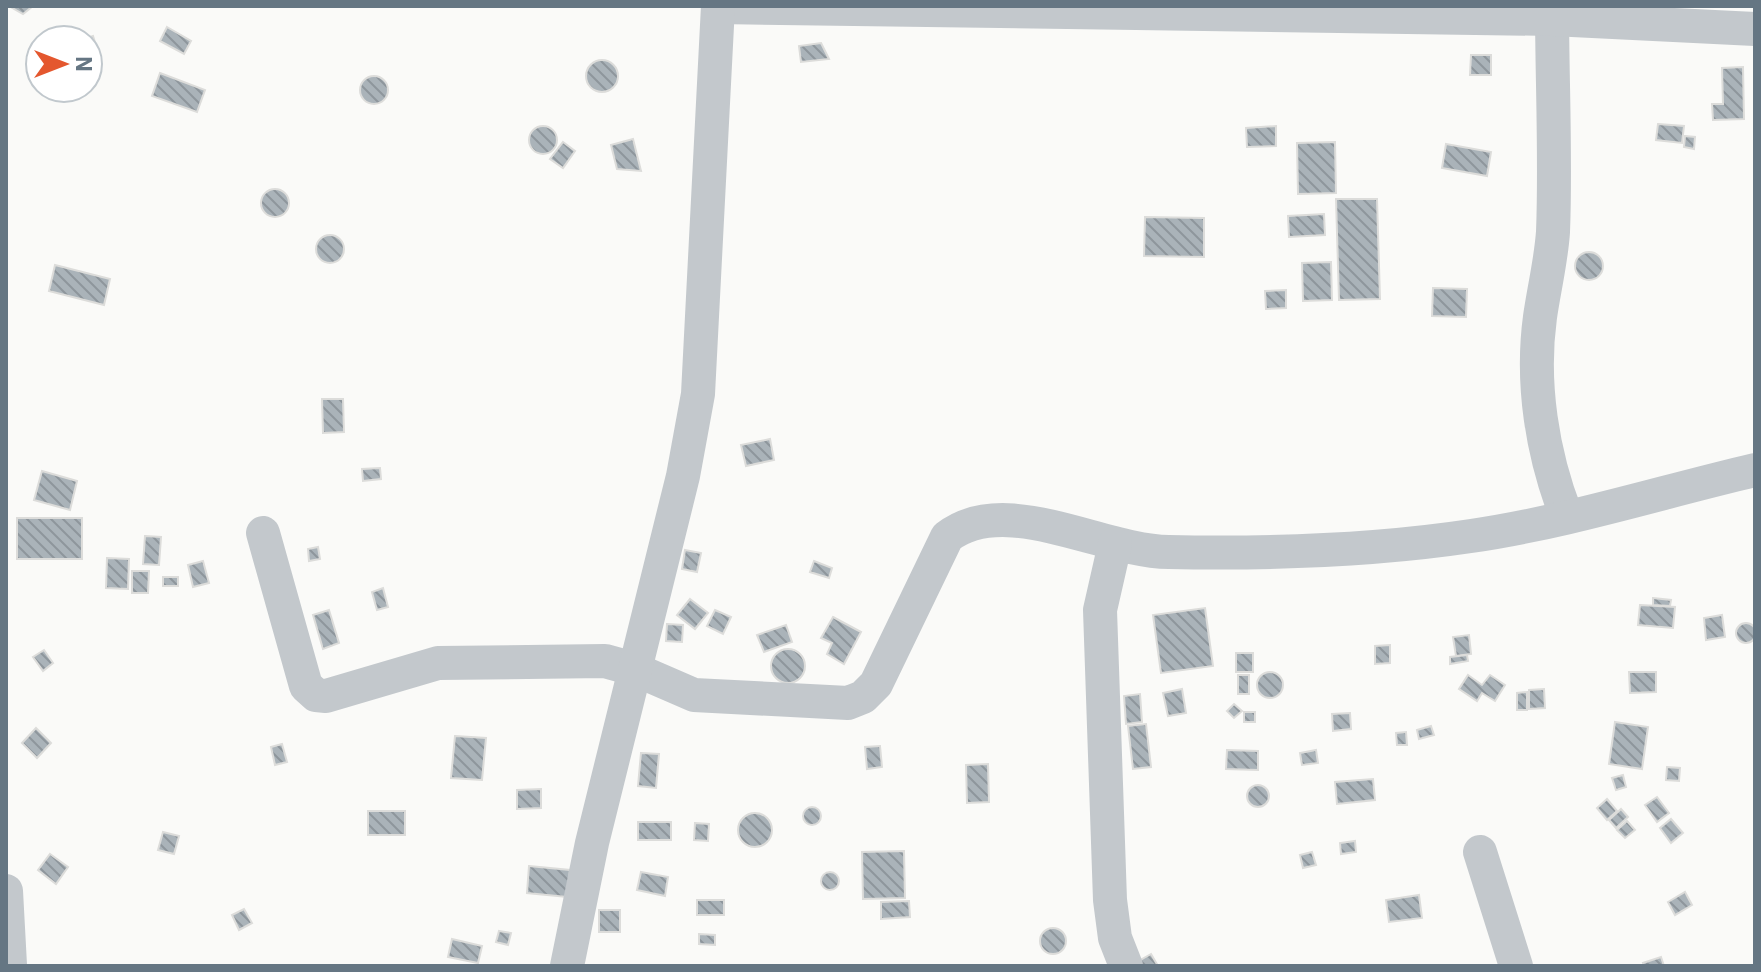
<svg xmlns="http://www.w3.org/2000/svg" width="1761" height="972" font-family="'IBM Plex Sans',sans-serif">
  <defs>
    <pattern id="building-back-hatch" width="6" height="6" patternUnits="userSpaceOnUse" patternTransform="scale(2)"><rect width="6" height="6" fill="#aab3b9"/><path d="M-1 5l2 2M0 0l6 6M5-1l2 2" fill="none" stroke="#8e969c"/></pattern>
  </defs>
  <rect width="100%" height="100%" fill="#fafaf8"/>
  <g fill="url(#building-back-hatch)" stroke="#dcdcda" stroke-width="2">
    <path d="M 9,6 L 33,6 L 23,14 Z"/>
    <path d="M 167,27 L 191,41 L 184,54 L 160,41 Z"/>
    <path d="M 93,36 L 100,58 L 88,62 L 88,40 L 81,40 Z"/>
    <path d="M 821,43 L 829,59 L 801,62 L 799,46 Z"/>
    <path d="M 1471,55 L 1491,55 L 1491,75 L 1470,75 Z"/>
    <circle cx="602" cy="76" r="16"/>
    <path d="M 1743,67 L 1744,119 L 1713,120 L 1712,104 L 1723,104 L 1722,68 Z"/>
    <path d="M 160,73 L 205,90 L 197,112 L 152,96 Z"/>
    <circle cx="374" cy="90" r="14"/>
    <path d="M 1658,124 L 1684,126 L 1682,143 L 1656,140 Z"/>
    <path d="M 1276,126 L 1276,146 L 1247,147 L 1246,128 Z"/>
    <circle cx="543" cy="140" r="14"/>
    <path d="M 1685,136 L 1695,137 L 1694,149 L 1684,147 Z"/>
    <path d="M 633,139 L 641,171 L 617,169 L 611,145 Z"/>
    <path d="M 563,142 L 575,151 L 563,168 L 550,159 Z"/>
    <path d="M 1335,142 L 1336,193 L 1298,194 L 1297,143 Z"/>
    <path d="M 1446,144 L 1491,152 L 1487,176 L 1442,168 Z"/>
    <circle cx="275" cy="203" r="14"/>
    <path d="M 1336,199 L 1377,199 L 1380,299 L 1339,300 Z"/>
    <path d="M 1324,214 L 1325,235 L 1289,237 L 1288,216 Z"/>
    <path d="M 1145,217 L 1204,218 L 1204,257 L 1144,256 Z"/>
    <circle cx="330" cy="249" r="14"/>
    <circle cx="1589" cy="266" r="14"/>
    <path d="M 1331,262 L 1332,300 L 1303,301 L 1302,263 Z"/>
    <path d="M 55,265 L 110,279 L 104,305 L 49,291 Z"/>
    <path d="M 1433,288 L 1467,289 L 1466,317 L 1432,316 Z"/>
    <path d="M 1286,290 L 1286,308 L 1266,309 L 1265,291 Z"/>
    <path d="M 322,399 L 343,399 L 344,432 L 323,433 Z"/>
    <path d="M 770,439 L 774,460 L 746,466 L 741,445 Z"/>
    <path d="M 380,468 L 381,479 L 363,481 L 362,469 Z"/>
    <path d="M 42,471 L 77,481 L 70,510 L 34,500 Z"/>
    <rect x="17" y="518" width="65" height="41"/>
    <path d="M 145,536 L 161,537 L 159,565 L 143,564 Z"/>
    <path d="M 318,547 L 320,559 L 309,561 L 308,549 Z"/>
    <path d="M 685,550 L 701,553 L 697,572 L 682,569 Z"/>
    <path d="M 107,558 L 129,559 L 128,589 L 106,588 Z"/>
    <path d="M 203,561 L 209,583 L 193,587 L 188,565 Z"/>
    <path d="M 814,561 L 832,568 L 829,578 L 810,572 Z"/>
    <path d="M 132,571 L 149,571 L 148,593 L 132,593 Z"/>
    <rect x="163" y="577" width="15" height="9"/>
    <path d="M 383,588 L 388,607 L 377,610 L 372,592 Z"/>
    <path d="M 1653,598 L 1671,600 L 1670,606 L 1653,605 Z"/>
    <path d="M 690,599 L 708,613 L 695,629 L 677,615 Z"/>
    <path d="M 1640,605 L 1675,607 L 1673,628 L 1638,625 Z"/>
    <path d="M 1205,608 L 1213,666 L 1161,673 L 1153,615 Z"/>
    <path d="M 329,610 L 339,643 L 323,649 L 313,615 Z"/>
    <path d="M 715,610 L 731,617 L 723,634 L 707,626 Z"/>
    <path d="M 1722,615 L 1725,637 L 1706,640 L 1704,618 Z"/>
    <path d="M 833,617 L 861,632 L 844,664 L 827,654 L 832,643 L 821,638 Z"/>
    <circle cx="1746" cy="633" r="10"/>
    <path d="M 667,624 L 683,625 L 682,642 L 666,641 Z"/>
    <path d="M 786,625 L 792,642 L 764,652 L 757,635 Z"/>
    <path d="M 1469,635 L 1471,654 L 1456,656 L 1453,637 Z"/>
    <path d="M 1390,645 L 1390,663 L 1375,664 L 1375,646 Z"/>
    <circle cx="788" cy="666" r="17"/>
    <path d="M 44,650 L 53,663 L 43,671 L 33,657 Z"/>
    <rect x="1236" y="653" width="17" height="19"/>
    <path d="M 1467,655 L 1468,661 L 1450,664 L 1450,657 Z"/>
    <circle cx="1270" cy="685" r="13"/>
    <path d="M 1629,672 L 1656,672 L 1656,692 L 1630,693 Z"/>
    <rect x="1238" y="675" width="11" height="19"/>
    <path d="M 1468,675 L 1482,685 L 1490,675 L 1505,685 L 1495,701 L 1482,693 L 1477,701 L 1459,689 Z"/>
    <path d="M 1182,689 L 1186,713 L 1168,716 L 1163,693 Z"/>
    <path d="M 1544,689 L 1545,708 L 1529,709 L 1529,690 Z"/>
    <path d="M 1527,692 L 1527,710 L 1517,710 L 1517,693 Z"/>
    <path d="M 1140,694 L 1142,722 L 1126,724 L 1124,696 Z"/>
    <path d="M 1234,704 L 1242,711 L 1234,718 L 1227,711 Z"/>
    <rect x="1244" y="712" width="11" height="10"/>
    <path d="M 1350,713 L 1351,729 L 1333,731 L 1332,714 Z"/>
    <path d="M 1615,722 L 1648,727 L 1642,769 L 1609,764 Z"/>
    <path d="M 1146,724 L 1151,767 L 1133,769 L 1128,726 Z"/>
    <path d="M 1431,726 L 1434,735 L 1419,739 L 1417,730 Z"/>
    <path d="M 36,728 L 51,743 L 37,758 L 22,743 Z"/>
    <path d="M 1406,732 L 1407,745 L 1397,745 L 1396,733 Z"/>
    <path d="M 455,736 L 486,738 L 482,780 L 451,778 Z"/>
    <path d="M 282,744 L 287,762 L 275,765 L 271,747 Z"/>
    <path d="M 880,746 L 882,767 L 867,769 L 865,747 Z"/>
    <path d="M 1227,750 L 1258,751 L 1258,770 L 1226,769 Z"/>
    <path d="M 1316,750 L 1318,763 L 1302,765 L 1300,753 Z"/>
    <path d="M 641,753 L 659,754 L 656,788 L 638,786 Z"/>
    <path d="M 988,764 L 989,802 L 967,803 L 966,765 Z"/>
    <path d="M 1667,767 L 1680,768 L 1679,781 L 1666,780 Z"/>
    <path d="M 1623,775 L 1626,787 L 1616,790 L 1612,778 Z"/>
    <path d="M 1373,779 L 1375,800 L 1337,804 L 1335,782 Z"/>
    <circle cx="1258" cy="796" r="11"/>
    <path d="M 541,789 L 541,808 L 517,809 L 517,790 Z"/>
    <path d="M 1657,797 L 1669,813 L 1657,822 L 1645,805 Z"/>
    <path d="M 1607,799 L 1617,811 L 1607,820 L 1597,808 Z"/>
    <circle cx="812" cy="816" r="9"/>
    <path d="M 1621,809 L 1628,817 L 1616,828 L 1609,820 Z"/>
    <rect x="368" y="811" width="37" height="24"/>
    <circle cx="755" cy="830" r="17"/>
    <path d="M 1671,819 L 1683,833 L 1671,843 L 1660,828 Z"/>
    <path d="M 1627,821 L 1635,830 L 1625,838 L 1617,830 Z"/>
    <rect x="638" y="822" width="33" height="18"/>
    <path d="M 695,823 L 709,824 L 708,841 L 694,840 Z"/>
    <path d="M 163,832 L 179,836 L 174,854 L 158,850 Z"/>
    <path d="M 1355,841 L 1356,852 L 1341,854 L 1340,843 Z"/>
    <path d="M 904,851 L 905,898 L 863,899 L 862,852 Z"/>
    <path d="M 1312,852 L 1316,865 L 1303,868 L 1300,855 Z"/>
    <path d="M 50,854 L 68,867 L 56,884 L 38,870 Z"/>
    <path d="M 529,866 L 570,870 L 567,897 L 527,893 Z"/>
    <circle cx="830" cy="881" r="9"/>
    <path d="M 641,872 L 668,877 L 665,896 L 637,890 Z"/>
    <path d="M 1685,892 L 1692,905 L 1675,915 L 1668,902 Z"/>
    <path d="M 1419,895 L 1422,918 L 1389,922 L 1386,900 Z"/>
    <rect x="697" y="900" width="27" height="15"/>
    <path d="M 909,901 L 910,917 L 881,919 L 881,902 Z"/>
    <path d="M 244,909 L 252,923 L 239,930 L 232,915 Z"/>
    <rect x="599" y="910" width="21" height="22"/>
    <circle cx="1053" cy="941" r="13"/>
    <path d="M 499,931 L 511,933 L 508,945 L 496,942 Z"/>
    <path d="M 699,934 L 715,935 L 715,945 L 699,944 Z"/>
    <path d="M 452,939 L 482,946 L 478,963 L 448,957 Z"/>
    <path d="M 1151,954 L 1158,966 L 1139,966 L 1137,962 Z"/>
    <path d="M 1661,957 L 1664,966 L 1644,966 L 1643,963 Z"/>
  </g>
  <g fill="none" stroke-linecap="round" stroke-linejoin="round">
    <g stroke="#c3c8cc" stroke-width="34">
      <path d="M 1552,6 C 1552,81 1556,157 1553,232 C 1551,261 1544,289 1540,317 C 1531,383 1542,453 1566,515"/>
      <path d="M 718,7 L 1552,19 L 1755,29"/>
      <path d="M 263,533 L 306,686 L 316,695 L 326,696 L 438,663 L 605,661 L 634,669 L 694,695 L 848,703 L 863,697 L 876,684 L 947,537 C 1005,492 1101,551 1169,552 C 1270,554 1371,551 1471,536 C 1567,522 1661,492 1755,470"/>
      <path d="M 1115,544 L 1100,610 L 1110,900 L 1115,938 L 1126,966"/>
      <path d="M 1480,852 L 1516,966"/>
      <path d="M 6,891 L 10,965"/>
      <path d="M 567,966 L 592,843 L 683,476 L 698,394 L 718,6"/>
    </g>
  </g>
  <rect width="1761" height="972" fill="none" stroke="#657683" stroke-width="16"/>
  <g transform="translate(64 64) rotate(90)"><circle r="38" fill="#ffffff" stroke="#c1c8cd" stroke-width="2"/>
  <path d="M0-6L14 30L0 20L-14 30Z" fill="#e4572e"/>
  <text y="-12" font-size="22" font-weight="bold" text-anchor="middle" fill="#657683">N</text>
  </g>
</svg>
